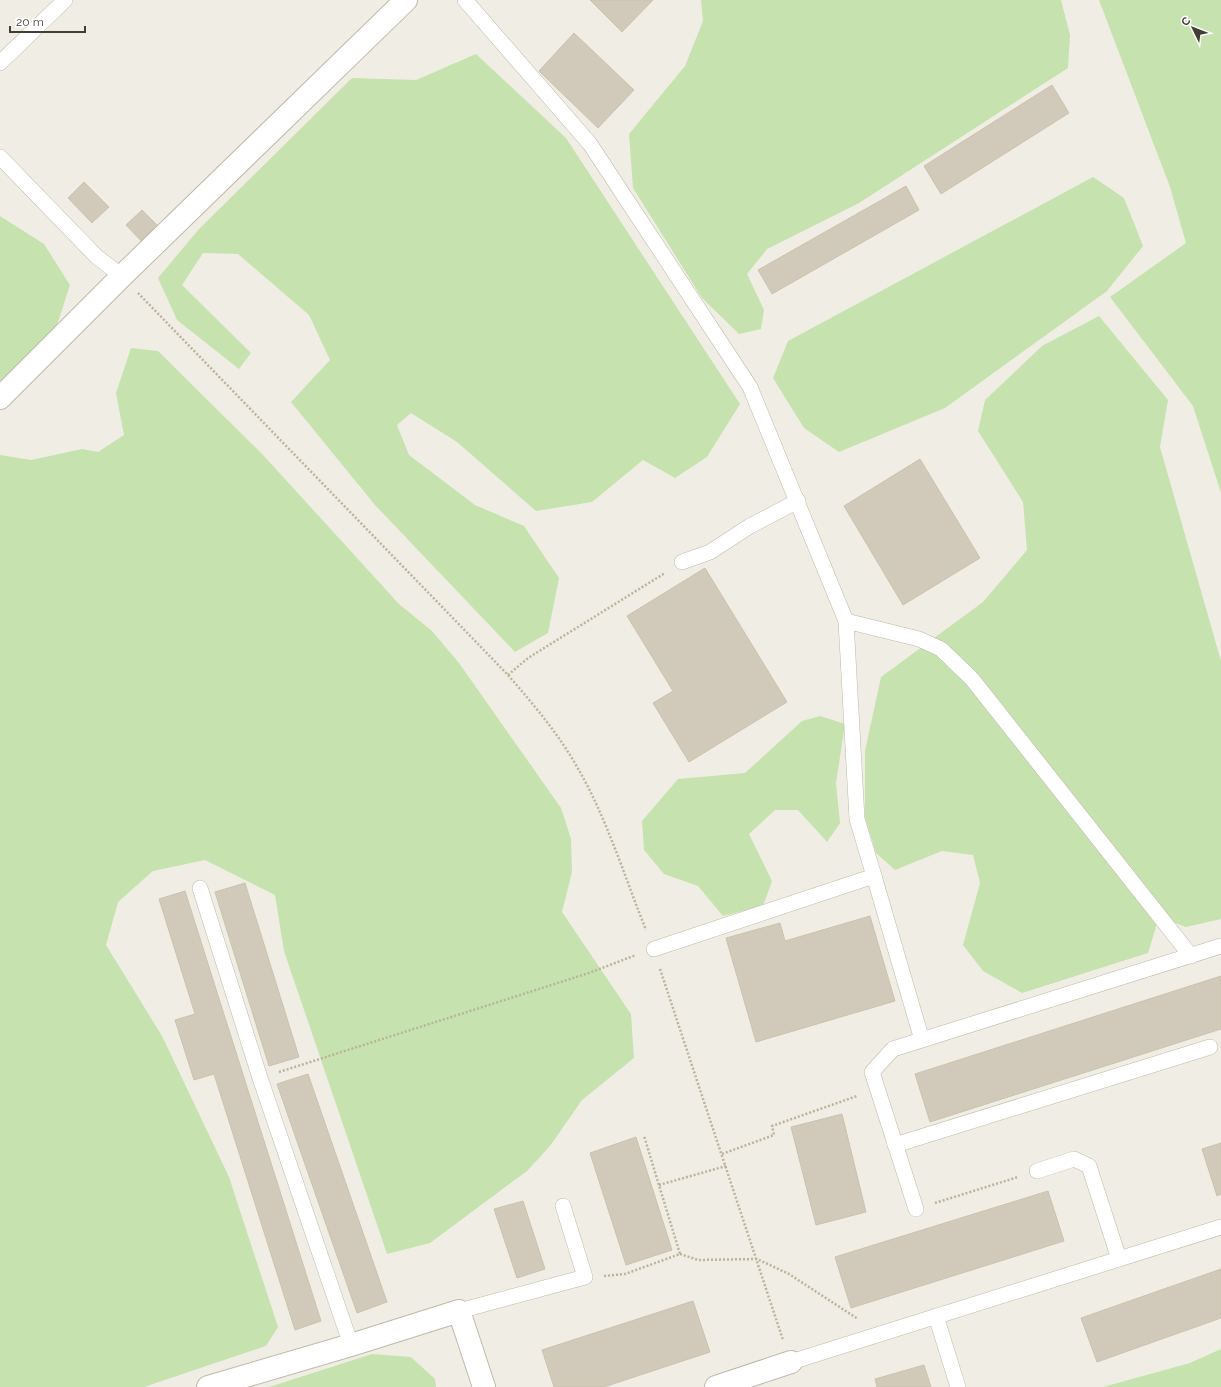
<svg xmlns="http://www.w3.org/2000/svg" width="1221" height="1387" font-family="Raleway,sans-serif">
  <rect width="100%" height="100%" fill="#f0eee4"/>
  <g fill="#c6e2af">
    <path d="M 701,0 L 1061,0 L 1070,35 L 1068,68 L 859,203 L 767,249 L 747,274 L 764,310 L 761,329 L 739,334 L 702,298 L 633,188 L 629,134 L 685,66 L 703,21 Z"/>
    <path d="M 1099,0 L 1221,0 L 1221,493 L 1193,406 L 1110,297 L 1186,243 L 1170,187 Z"/>
    <path d="M 476,54 L 566,138 L 740,404 L 707,457 L 675,478 L 643,460 L 592,502 L 536,511 L 457,442 L 411,413 L 397,425 L 409,455 L 475,505 L 524,526 L 559,578 L 548,633 L 515,652 L 375,505 L 291,402 L 330,360 L 309,315 L 238,254 L 203,253 L 182,285 L 251,353 L 239,369 L 177,320 L 158,278 L 199,229 L 352,78 L 416,80 Z"/>
    <path d="M 1093,177 L 1124,198 L 1143,246 L 1107,291 L 945,408 L 839,452 L 804,428 L 773,378 L 788,341 Z"/>
    <path d="M 0,216 L 44,244 L 70,285 L 57,325 L 0,381 Z"/>
    <path d="M 1099,316 L 1168,400 L 1160,447 L 1221,661 L 1221,919 L 1186,927 L 1159,917 L 1148,953 L 1022,993 L 983,971 L 963,945 L 980,883 L 973,855 L 942,851 L 895,870 L 876,853 L 865,817 L 865,751 L 881,677 L 983,602 L 1027,550 L 1023,502 L 978,431 L 985,400 L 1042,346 Z"/>
    <path d="M 131,348 L 158,351 L 264,456 L 399,604 L 432,631 L 459,663 L 561,808 L 571,839 L 572,872 L 562,912 L 631,1014 L 634,1058 L 582,1100 L 550,1146 L 527,1171 L 430,1243 L 387,1254 L 284,951 L 275,895 L 205,860 L 153,871 L 118,902 L 106,945 L 162,1036 L 229,1177 L 278,1327 L 266,1346 L 144,1387 L 0,1387 L 0,455 L 31,460 L 82,449 L 98,452 L 124,435 L 116,393 Z"/>
    <path d="M 820,716 L 845,724 L 836,783 L 840,823 L 827,842 L 798,810 L 775,810 L 749,834 L 772,881 L 763,906 L 723,916 L 698,886 L 664,874 L 644,850 L 642,821 L 678,779 L 745,773 L 802,721 Z"/>
    <path d="M 1221,1349 L 1221,1387 L 1103,1387 L 1190,1363 Z"/>
    <path d="M 372,1354 L 411,1357 L 435,1379 L 436,1387 L 269,1387 Z"/>
  </g>
  <g fill="#d1caba" stroke="#cbc2ae">
    <path d="M 590,0 L 653,0 L 622,32 Z"/>
    <path d="M 574,33 L 634,90 L 598,128 L 539,71 Z"/>
    <path d="M 1052,85 L 1069,113 L 941,194 L 924,166 Z"/>
    <path d="M 84,182 L 109,207 L 92,223 L 68,198 Z"/>
    <path d="M 906,186 L 919,210 L 772,294 L 758,270 Z"/>
    <path d="M 142,210 L 163,231 L 147,247 L 126,225 Z"/>
    <path d="M 920,459 L 980,558 L 903,605 L 844,506 Z"/>
    <path d="M 705,568 L 787,702 L 689,762 L 653,703 L 673,691 L 627,616 Z"/>
    <path d="M 245,883 L 299,1057 L 269,1066 L 215,892 Z"/>
    <path d="M 185,891 L 321,1321 L 295,1330 L 214,1074 L 194,1080 L 175,1020 L 195,1014 L 159,899 Z"/>
    <path d="M 870,916 L 895,1001 L 756,1042 L 726,938 L 780,923 L 785,941 Z"/>
    <path d="M 1221,976 L 1221,1029 L 930,1122 L 915,1074 Z"/>
    <path d="M 308,1074 L 387,1302 L 357,1313 L 277,1084 Z"/>
    <path d="M 842,1114 L 866,1212 L 816,1225 L 791,1127 Z"/>
    <path d="M 636,1137 L 672,1250 L 626,1265 L 590,1153 Z"/>
    <path d="M 1221,1143 L 1221,1194 L 1217,1196 L 1202,1149 Z"/>
    <path d="M 1048,1191 L 1064,1241 L 851,1308 L 835,1257 Z"/>
    <path d="M 523,1201 L 545,1269 L 517,1278 L 494,1209 Z"/>
    <path d="M 1221,1269 L 1221,1318 L 1097,1362 L 1081,1318 Z"/>
    <path d="M 693,1301 L 710,1352 L 604,1387 L 554,1387 L 542,1350 Z"/>
    <path d="M 924,1365 L 931,1387 L 877,1387 L 875,1379 Z"/>
  </g>
  <g fill="none" stroke-linecap="round" stroke-linejoin="round">
    <defs>
      <g id="service">
        <path d="M 465,0 L 590,144 L 750,387 L 846,621 L 857,819 L 874,876 L 654,949"/>
        <path d="M 0,63 L 65,0"/>
        <path d="M 0,157 L 97,257 L 122,276"/>
        <path d="M 682,562 L 710,552 L 750,526 L 798,501"/>
        <path d="M 846,621 L 919,639 L 941,649 L 972,679 L 1191,956"/>
        <path d="M 874,876 L 922,1040"/>
        <path d="M 200,888 L 260,1078 L 351,1345"/>
        <path d="M 895,1145 L 1210,1047"/>
        <path d="M 1037,1171 L 1074,1159 L 1089,1166 L 1119,1259"/>
        <path d="M 916,1209 L 872,1072 L 893,1049 L 1221,946"/>
        <path d="M 459,1311 L 585,1277 L 563,1206"/>
        <path d="M 936,1316 L 958,1387"/>
        <path d="M 791,1362 L 1221,1227"/>
      </g>
      <g id="minor">
        <path d="M 0,398 L 122,276 L 406,0"/>
        <path d="M 208,1387 L 351,1345 L 459,1311 L 484,1387"/>
        <path d="M 716,1387 L 791,1362"/>
      </g>
    </defs>
    <use href="#service" stroke="#beb9aa" stroke-width="16"/>
    <use href="#minor" stroke="#beb9aa" stroke-width="24"/>
    <g stroke="#bbb39a" stroke-width="2.5" stroke-dasharray="2 2" stroke-linecap="butt">
      <path d="M 138,293 L 508,675 C 533,704 557,732 576,765 C 606,816 624,875 646,930"/>
      <path d="M 508,675 L 528,658 L 665,573"/>
      <path d="M 660,969 L 783,1340"/>
      <path d="M 279,1072 L 589,973 L 636,955"/>
      <path d="M 722,1154 L 774,1135 L 772,1126 L 857,1096"/>
      <path d="M 659,1185 L 726,1166"/>
      <path d="M 935,1203 L 1018,1177"/>
      <path d="M 680,1254 L 698,1260 L 757,1259 L 789,1274 L 858,1319"/>
      <path d="M 604,1276 L 625,1274 L 680,1254 L 644,1136"/>
    </g>
    <use href="#service" stroke="#fff" stroke-width="15"/>
    <use href="#minor" stroke="#fff" stroke-width="22"/>
  </g>
  <g transform="translate(1193 28) rotate(313)" stroke="#ffffff" stroke-width="3" paint-order="stroke">
  <path d="M0-3L7 15L0 10L-7 15Z" fill="#423e34"/>
  <text y="-6" font-size="11" font-weight="bold" text-anchor="middle" fill="#423e34">С</text>
  </g>
  <path d="M10 26v6h75v-6" fill="none" stroke="#423e34" stroke-width="2"/>
  <text x="16" y="26" font-size="12" fill="#423e34" stroke="#ffffff" stroke-width="3" paint-order="stroke">20 m</text>
</svg>
